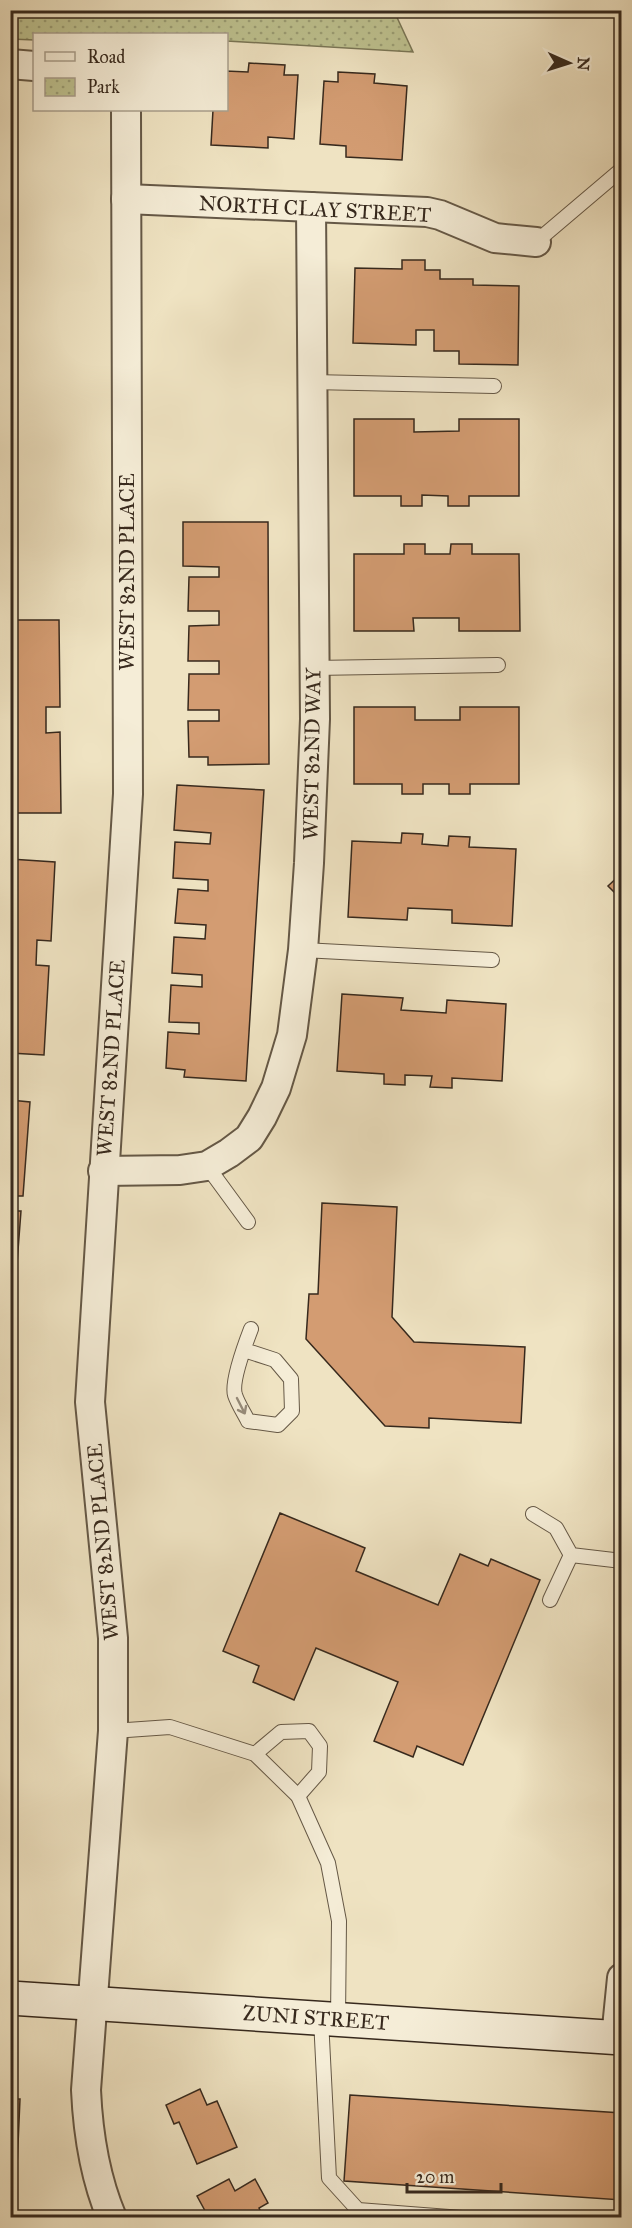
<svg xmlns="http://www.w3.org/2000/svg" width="632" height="2228" font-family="'IM FELL Great Primer',serif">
  <defs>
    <pattern id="park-dots" width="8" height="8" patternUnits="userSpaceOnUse" patternTransform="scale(1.5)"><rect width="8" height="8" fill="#bec290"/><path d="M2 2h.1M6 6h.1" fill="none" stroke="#9b9e75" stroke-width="1.8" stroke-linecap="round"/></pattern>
  </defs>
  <rect width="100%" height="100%" fill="#efe3c2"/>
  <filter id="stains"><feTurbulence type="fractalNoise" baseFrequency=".00333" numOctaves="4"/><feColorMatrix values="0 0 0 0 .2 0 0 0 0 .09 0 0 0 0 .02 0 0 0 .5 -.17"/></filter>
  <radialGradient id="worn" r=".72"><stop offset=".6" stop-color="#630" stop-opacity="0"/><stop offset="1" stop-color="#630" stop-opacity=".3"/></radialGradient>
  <path fill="url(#park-dots)" stroke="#7a7656" stroke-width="1.5" d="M 10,11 L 394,11 L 413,52 L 227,41 L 226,34 L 34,34 L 34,40 L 11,39 Z"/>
  <g fill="#d39c72" stroke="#37291d" stroke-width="1.5">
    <path d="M 249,63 L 285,65 L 284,75 L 298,75 L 294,139 L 268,137 L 268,148 L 211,145 L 213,110 L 226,110 L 226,71 L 248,72 Z"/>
    <path d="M 338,72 L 375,74 L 374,83 L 407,86 L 402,160 L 346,157 L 346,146 L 320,144 L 324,81 L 338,82 Z"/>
    <path d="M 402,260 L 425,260 L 425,270 L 440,270 L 440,279 L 473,279 L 473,285 L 519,286 L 518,365 L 459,364 L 459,351 L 434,351 L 434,330 L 416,330 L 416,345 L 353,343 L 355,268 L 402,269 Z"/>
    <path d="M 354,419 L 414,419 L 414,432 L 459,431 L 459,419 L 519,419 L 519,496 L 469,496 L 469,506 L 448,506 L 448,496 L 422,495 L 422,506 L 401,506 L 401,496 L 354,496 Z"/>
    <path d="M 183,522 L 268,522 L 269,764 L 208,765 L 208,757 L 189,757 L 188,721 L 219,721 L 219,710 L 188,710 L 189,674 L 219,674 L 219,661 L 188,661 L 189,626 L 219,625 L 219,611 L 188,611 L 189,577 L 219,577 L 219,567 L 183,566 Z"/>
    <path d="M 404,544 L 425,544 L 425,554 L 450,554 L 451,544 L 472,544 L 472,554 L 519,554 L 520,631 L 459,631 L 459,618 L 413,618 L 414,631 L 354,631 L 354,554 L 404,554 Z"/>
    <path d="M 10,620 L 59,620 L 60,707 L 46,707 L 46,733 L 60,732 L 61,813 L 10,813 Z"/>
    <path d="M 354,707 L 415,707 L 415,720 L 460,720 L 460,707 L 519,707 L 519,784 L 470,784 L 470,794 L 449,794 L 449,784 L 423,784 L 423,794 L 402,794 L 402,784 L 354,784 Z"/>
    <path d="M 177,785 L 264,790 L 246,1081 L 184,1077 L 185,1070 L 166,1068 L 168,1032 L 199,1034 L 199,1023 L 169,1022 L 171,985 L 202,987 L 202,975 L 172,973 L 174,937 L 205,939 L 206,925 L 175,923 L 178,889 L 208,891 L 208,880 L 173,878 L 175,842 L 210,844 L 211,833 L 174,830 Z"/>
    <path d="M 402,833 L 423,834 L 422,844 L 448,846 L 449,836 L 470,837 L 469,847 L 516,849 L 512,926 L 452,923 L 452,910 L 408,908 L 407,920 L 348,917 L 352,841 L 401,843 Z"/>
    <path d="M 10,859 L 55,862 L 51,941 L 37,940 L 36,965 L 49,966 L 44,1055 L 10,1053 Z"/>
    <path d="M 622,873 L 622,900 L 608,886 Z"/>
    <path d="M 342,994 L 403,998 L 401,1010 L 446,1013 L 447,1000 L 506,1004 L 502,1081 L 452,1078 L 452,1088 L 430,1087 L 432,1076 L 405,1075 L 405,1085 L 384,1084 L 384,1074 L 337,1071 Z"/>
    <path d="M 10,1100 L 30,1102 L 23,1196 L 15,1196 L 14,1211 L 21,1211 L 11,1342 Z"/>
    <path d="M 322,1203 L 397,1207 L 392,1317 L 414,1342 L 525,1347 L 521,1423 L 429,1418 L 429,1428 L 385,1426 L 306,1339 L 309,1294 L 318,1294 Z"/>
    <path d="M 280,1513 L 365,1548 L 356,1571 L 438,1605 L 460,1554 L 488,1566 L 491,1559 L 540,1580 L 463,1765 L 417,1746 L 413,1757 L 374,1741 L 398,1682 L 316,1648 L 294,1700 L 253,1682 L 259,1666 L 223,1651 Z"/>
    <path d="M 200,2089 L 207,2105 L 217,2101 L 237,2147 L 197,2164 L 179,2122 L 174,2124 L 166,2105 Z"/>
    <path d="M 350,2095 L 622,2113 L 622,2200 L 344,2181 Z"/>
    <path d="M 10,2099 L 20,2099 L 16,2190 L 10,2190 Z"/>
    <path d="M 229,2179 L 235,2191 L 255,2179 L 268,2203 L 259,2208 L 264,2218 L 209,2218 L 197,2196 Z"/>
  </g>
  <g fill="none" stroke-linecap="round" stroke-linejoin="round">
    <defs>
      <g id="lane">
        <path d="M 536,242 L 622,169"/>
        <path d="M 312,382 L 494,386"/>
        <path d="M 314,668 L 498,665"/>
        <path d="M 303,950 L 492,960"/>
        <path d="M 207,1166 L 248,1222"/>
        <path d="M 244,1350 L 275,1360 L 291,1379 L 292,1411 L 278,1425 L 248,1421 C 244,1413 238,1404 235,1395 C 231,1382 246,1342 251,1329"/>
        <path d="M 533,1514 L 556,1528 L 571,1555 L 622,1561"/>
        <path d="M 550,1600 L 571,1555"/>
        <path d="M 113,1731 L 170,1727 L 255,1754 L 298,1796 L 328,1863 L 339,1921 L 338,2019"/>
        <path d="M 255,1754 L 281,1732 L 309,1731 L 320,1746 L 319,1772 L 298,1796"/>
        <path d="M 321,2019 L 329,2178 L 358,2210 L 462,2218"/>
      </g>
      <g id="street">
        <path d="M 10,64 L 34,66"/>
        <path d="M 126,199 L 427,212 L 440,215 L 495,238 L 536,242"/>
        <path d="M 103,1171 L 180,1170 L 207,1166 L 229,1153 L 249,1138 L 262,1117 L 276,1088 L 292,1035 L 303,950 L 309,863 L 315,719 L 311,207"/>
        <path d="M 616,2038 L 622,1978"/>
        <path d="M 112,2218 C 95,2178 88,2134 86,2090 L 113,1731 L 113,1638 L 90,1402 L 128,794 L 126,110"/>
      </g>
      <path id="secondary" d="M 10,1998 L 622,2038"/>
    </defs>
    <use href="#lane" stroke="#655846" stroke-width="16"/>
    <use href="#street" stroke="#655846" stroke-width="32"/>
    <use href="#secondary" stroke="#37291d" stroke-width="36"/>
    <use href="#lane" stroke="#f5edd7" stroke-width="14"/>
    <use href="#street" stroke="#f5edd7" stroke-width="28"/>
    <use href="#secondary" stroke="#f5edd7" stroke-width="33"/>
  </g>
  <defs><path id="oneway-shaft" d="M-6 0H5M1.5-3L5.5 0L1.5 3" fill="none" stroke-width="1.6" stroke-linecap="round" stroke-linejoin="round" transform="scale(1.5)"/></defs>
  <use stroke="#968b7a" href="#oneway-shaft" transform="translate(241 1406) rotate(63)"/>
  <g text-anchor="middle" stroke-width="4.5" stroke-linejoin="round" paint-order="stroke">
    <g font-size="21" fill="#37291d" stroke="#f5edd7">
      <text transform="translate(315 209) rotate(3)" y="7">NORTH CLAY STREET</text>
      <text transform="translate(127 572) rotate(-90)" y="7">WEST 82ND PLACE</text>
      <text transform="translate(312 754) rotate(-89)" y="7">WEST 82ND WAY</text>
      <text transform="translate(111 1058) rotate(-86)" y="7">WEST 82ND PLACE</text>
      <text transform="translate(103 1542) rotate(-95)" y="7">WEST 82ND PLACE</text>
      <text transform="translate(316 2018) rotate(4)" y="7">ZUNI STREET</text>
    </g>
  </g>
  <rect width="632" height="2228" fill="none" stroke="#efe3c2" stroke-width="36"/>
  <rect x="12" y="12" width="608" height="2204" fill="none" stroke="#37291d" stroke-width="3"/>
  <rect x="18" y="18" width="596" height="2192" fill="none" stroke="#37291d" stroke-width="1.5"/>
  <rect x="33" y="33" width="195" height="78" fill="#f5edd7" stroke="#a99f8d" stroke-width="1.5"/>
  <rect x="45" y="52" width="30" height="9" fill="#f5edd7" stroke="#a99f8d" stroke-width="1.5"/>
  <text x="87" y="63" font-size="18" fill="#37291d">Road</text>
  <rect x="45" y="78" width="30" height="18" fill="url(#park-dots)" stroke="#a99f8d" stroke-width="1.5"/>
  <text x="87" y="93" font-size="18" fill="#37291d">Park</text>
  <g transform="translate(569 63) rotate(93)" stroke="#f5edd7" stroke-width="4.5" paint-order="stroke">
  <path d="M0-4.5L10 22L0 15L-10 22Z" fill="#37291d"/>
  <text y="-9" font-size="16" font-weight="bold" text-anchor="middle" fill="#37291d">N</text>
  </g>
  <path d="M407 2183v9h94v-9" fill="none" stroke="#37291d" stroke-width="3"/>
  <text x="416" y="2183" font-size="18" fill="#37291d" stroke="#f5edd7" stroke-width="4.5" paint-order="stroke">20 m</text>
  <rect width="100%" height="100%" filter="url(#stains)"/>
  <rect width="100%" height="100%" fill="url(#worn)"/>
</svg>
